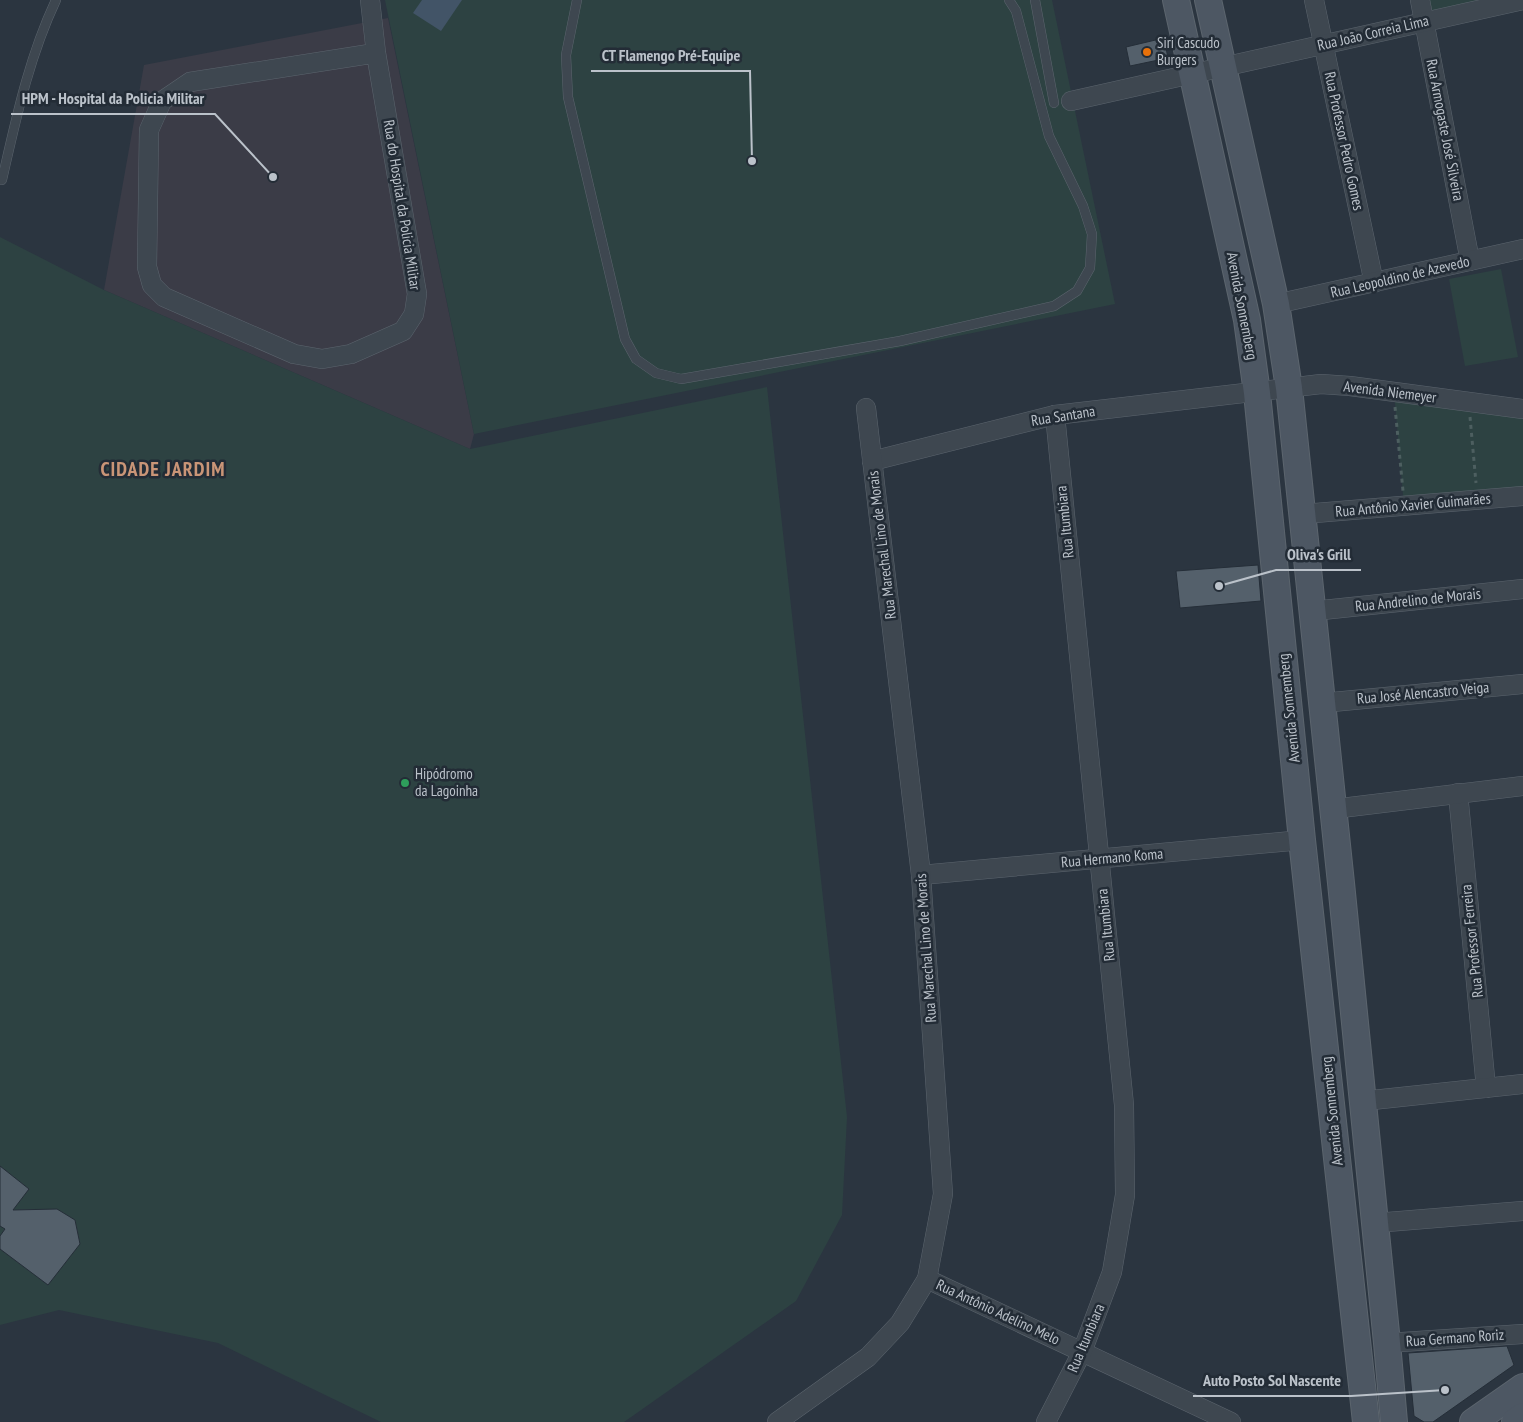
<svg xmlns="http://www.w3.org/2000/svg" width="1523" height="1422" font-family="'PT Sans Narrow',sans-serif">
  <rect width="100%" height="100%" fill="#2b3540"/>
  <path fill="#3b3c47" d="M 388,18 L 474,434 L 470,449 L 104,290 L 144,65 Z"/>
  <g fill="#2d4242">
    <path d="M 385,0 L 1052,0 L 1115,304 L 474,434 Z"/>
    <path d="M 1425,0 L 1486,0 L 1427,12 Z"/>
    <path d="M 0,237 L 104,290 L 470,449 L 767,387 L 847,1117 L 842,1215 L 796,1301 L 624,1422 L 381,1422 L 218,1343 L 59,1310 L 0,1325 Z"/>
    <path d="M 1501,269 L 1518,357 L 1465,366 L 1449,279 Z"/>
    <path d="M 1394,392 L 1523,409 L 1523,496 L 1404,506 Z"/>
  </g>
  <path fill="#425467" d="M 422,0 L 462,0 L 441,31 L 413,13 Z"/>
  <g fill="#54606b" stroke="#252e38">
    <path d="M 1164,38 L 1168,58 L 1130,66 L 1126,47 Z"/>
    <path d="M 1258,565 L 1261,601 L 1180,608 L 1176,571 Z"/>
    <path d="M 0,1166 L 29,1189 L 13,1210 L 57,1209 L 75,1220 L 80,1244 L 48,1285 L 0,1249 L 0,1236 L 5,1229 L 0,1226 Z"/>
    <path d="M 1507,1346 L 1514,1365 L 1433,1422 L 1424,1422 L 1414,1416 L 1408,1353 Z"/>
  </g>
  <g fill="none" stroke-linecap="round" stroke-linejoin="round">
    <defs>
      <g id="lane">
        <path d="M 577,0 L 566,55 L 568,97 L 625,339 L 636,359 L 656,373 L 681,379 L 900,341 L 1054,306 L 1077,291 L 1090,268 L 1092,234 L 1083,206 L 1049,136 L 1016,11 L 1009,0"/>
        <path d="M 1035,0 L 1054,103"/>
        <path d="M 2,180 C 16,119 29,57 56,0"/>
      </g>
      <g id="street">
        <path d="M 370,0 L 376,53 L 417,294 L 414,314 L 403,331 L 351,354 L 322,359 L 294,354 L 164,297 L 152,285 L 147,267 L 149,130 L 162,101 L 190,82 L 376,53"/>
        <path d="M 1314,0 L 1374,283"/>
        <path d="M 1420,0 L 1470,261"/>
        <path d="M 1071,101 L 1523,0"/>
        <path d="M 1276,304 L 1523,249"/>
        <path d="M 872,461 L 1055,415 L 1321,384 L 1350,386 L 1523,409"/>
        <path d="M 1303,514 L 1523,496"/>
        <path d="M 1313,611 L 1523,589"/>
        <path d="M 1322,703 L 1523,684"/>
        <path d="M 1458,793 L 1486,1088"/>
        <path d="M 1333,809 L 1523,786"/>
        <path d="M 921,875 L 1302,840"/>
        <path d="M 1363,1101 L 1523,1084"/>
        <path d="M 1375,1223 L 1523,1211"/>
        <path d="M 927,1279 L 1231,1422"/>
        <path d="M 1387,1343 L 1523,1334"/>
        <path d="M 777,1422 L 868,1357 L 900,1323 L 927,1279 L 943,1194 L 921,875 L 866,408"/>
        <path d="M 1046,1422 L 1082,1352 L 1112,1272 L 1125,1195 L 1124,1105 L 1055,415"/>
      </g>
      <g id="secondary">
        <path d="M 1176,0 L 1247,320 L 1257,393 L 1302,840 L 1366,1422"/>
        <path d="M 1208,0 L 1276,304 L 1289,388 L 1341,883 L 1387,1343 L 1394,1422"/>
        <path d="M 1473,1422 L 1523,1387"/>
        <path d="M 1515,1422 L 1523,1416"/>
      </g>
    </defs>
    <use href="#lane" stroke="#5c656e" stroke-width="10"/>
    <use href="#street" stroke="#5c656e" stroke-width="20"/>
    <use href="#secondary" stroke="#5c656e" stroke-width="28"/>
    <g stroke="#4d5f60" stroke-width="3" stroke-dasharray="4 4" stroke-linecap="butt">
      <path d="M 1395,407 L 1403,491"/>
      <path d="M 1470,417 L 1476,483"/>
    </g>
    <use href="#lane" stroke="#3e4750" stroke-width="9"/>
    <use href="#street" stroke="#3e4750" stroke-width="19"/>
    <use href="#secondary" stroke="#4d5763" stroke-width="26"/>
  </g>
  <circle fill="#e8710a" stroke="#232c36" stroke-width="2" cx="1147" cy="52" r="5"/>
  <circle fill="#2e9e5b" stroke="#232c36" stroke-width="2" cx="405" cy="783" r="5"/>
  <g text-anchor="middle" stroke-width="5" stroke-linejoin="round" paint-order="stroke">
    <g font-size="15" fill="#bbc2ca" stroke="#232c36">
      <text transform="translate(1373 33) rotate(-13)" y="5">Rua João Correia Lima</text>
      <text transform="translate(1445 130) rotate(79)" y="5">Rua Armogaste José Silveira</text>
      <text transform="translate(1344 141) rotate(78)" y="5">Rua Professor Pedro Gomes</text>
      <text transform="translate(402 205) rotate(81)" y="5">Rua do Hospital da Policia Militar</text>
      <text transform="translate(1400 277) rotate(-13)" y="5">Rua Leopoldino de Azevedo</text>
      <text transform="translate(1242 306) rotate(79)" y="5">Avenida Sonnemberg</text>
      <text transform="translate(1390 392) rotate(7)" y="5">Avenida Niemeyer</text>
      <text transform="translate(1063 416) rotate(-9)" y="5">Rua Santana</text>
      <text transform="translate(1413 505) rotate(-5)" y="5">Rua Antônio Xavier Guimarães</text>
      <text transform="translate(1065 522) rotate(-96)" y="5">Rua Itumbiara</text>
      <text transform="translate(882 545) rotate(-97)" y="5">Rua Marechal Lino de Morais</text>
      <text transform="translate(1418 600) rotate(-6)" y="5">Rua Andrelino de Morais</text>
      <text transform="translate(1423 693) rotate(-5)" y="5">Rua José Alencastro Veiga</text>
      <text transform="translate(1289 708) rotate(-96)" y="5">Avenida Sonnemberg</text>
      <text transform="translate(1112 858) rotate(-5)" y="5">Rua Hermano Koma</text>
      <text transform="translate(1106 925) rotate(-96)" y="5">Rua Itumbiara</text>
      <text transform="translate(1472 941) rotate(-96)" y="5">Rua Professor Ferreira</text>
      <text transform="translate(926 948) rotate(-94)" y="5">Rua Marechal Lino de Morais</text>
      <text transform="translate(1332 1111) rotate(-96)" y="5">Avenida Sonnemberg</text>
      <text transform="translate(998 1312) rotate(25)" y="5">Rua Antônio Adelino Melo</text>
      <text transform="translate(1086 1338) rotate(-67)" y="5">Rua Itumbiara</text>
      <text transform="translate(1455 1338) rotate(-4)" y="5">Rua Germano Roriz</text>
    </g>
    <g font-size="15" fill="#bbc2ca" stroke="#232c36" text-anchor="start">
      <text x="1157" y="48">Siri Cascudo<tspan x="1157" dy="17">Burgers</tspan></text>
      <text x="415" y="779">Hipódromo<tspan x="415" dy="17">da Lagoinha</tspan></text>
    </g>
    <g font-size="20" font-weight="bold" letter-spacing="1" fill="#ca9577" stroke="#232c36">
      <text x="163" y="476">CIDADE JARDIM</text>
    </g>
  </g>
  <path fill="none" stroke="#bbc2ca" stroke-width="2" d="M752 161L750 71H591M273 177L215 114H11M1219 586L1276 570H1361M1445 1390L1351 1396H1193"/>
  <g fill="#bbc2ca" stroke="#232c36" stroke-width="2">
    <circle cx="752" cy="161" r="5"/>
    <circle cx="273" cy="177" r="5"/>
    <circle cx="1219" cy="586" r="5"/>
    <circle cx="1445" cy="1390" r="5"/>
  </g>
  <g font-size="16" text-anchor="middle" font-weight="bold" fill="#bbc2ca" stroke="#232c36" stroke-width="5" stroke-linejoin="round" paint-order="stroke">
    <text x="671" y="61">CT Flamengo Pré-Equipe</text>
    <text x="113" y="104">HPM - Hospital da Policia Militar</text>
    <text x="1319" y="560">Oliva's Grill</text>
    <text x="1272" y="1386">Auto Posto Sol Nascente</text>
  </g>
</svg>
